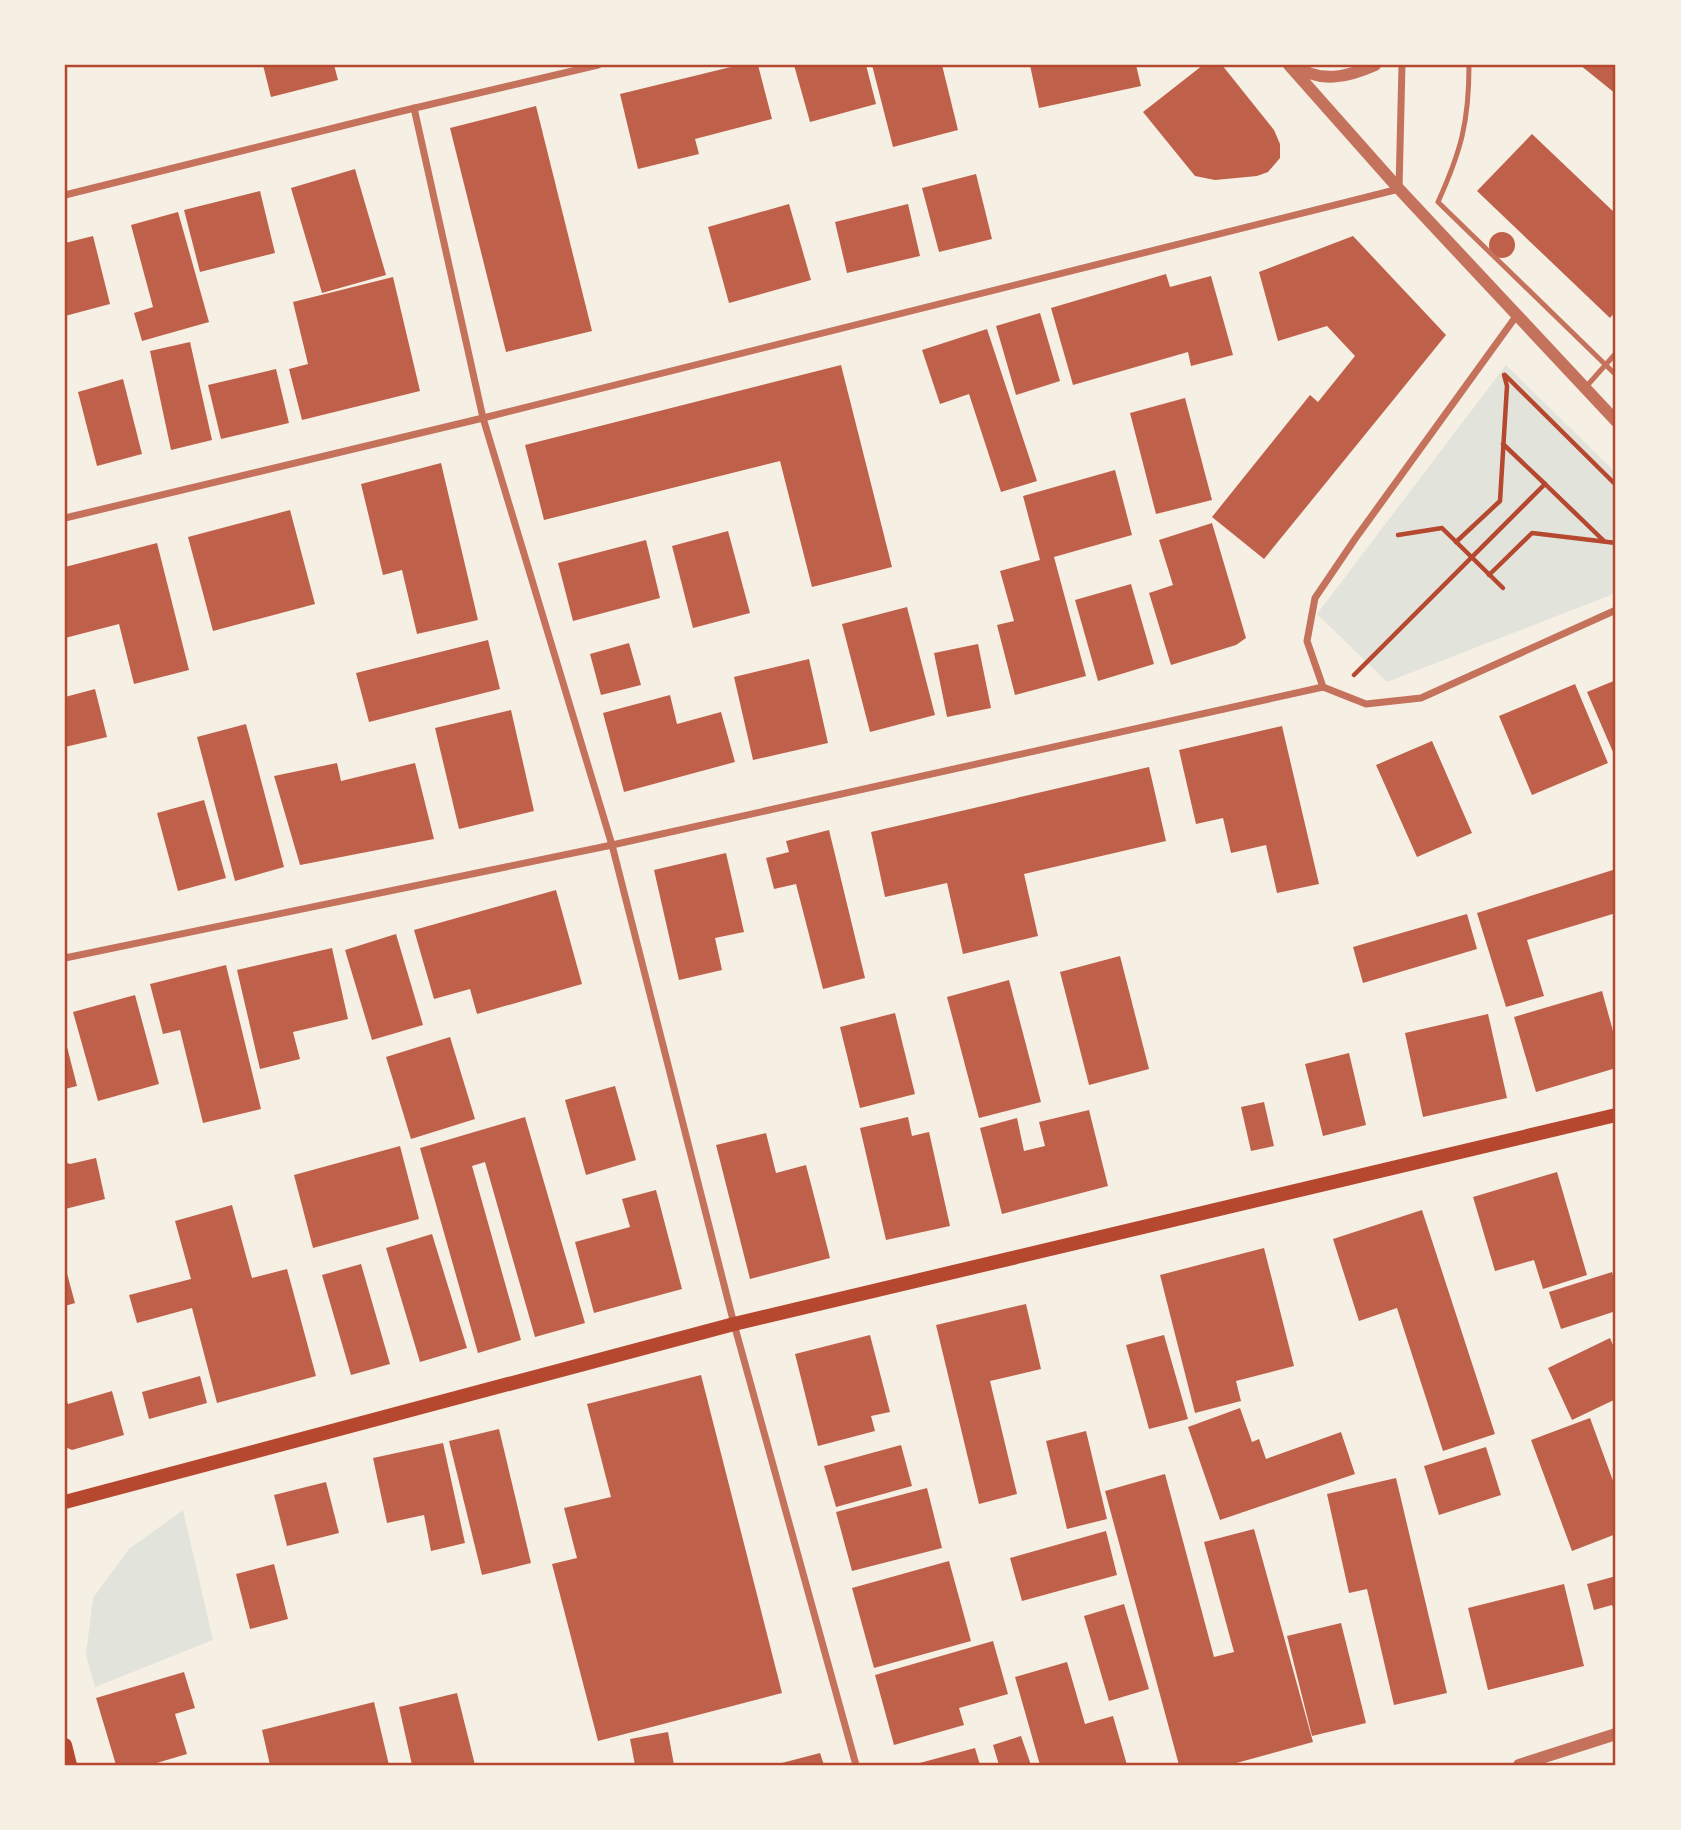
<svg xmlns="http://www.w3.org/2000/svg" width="1681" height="1830" font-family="Overpass,sans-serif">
  <rect width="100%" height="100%" fill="#f6efe4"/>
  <g fill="#e2e4dc">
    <path d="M 1506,365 L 1616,473 L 1616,593 L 1387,682 L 1317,614 Z"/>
    <path d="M 183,1510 L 213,1640 L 95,1687 L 86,1655 L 93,1598 L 129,1549 Z"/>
  </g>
  <g fill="#bf614a">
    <path d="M 263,65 L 334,65 L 338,80 L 271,97 Z"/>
    <path d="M 739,65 L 758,65 L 772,119 L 695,139 L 699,154 L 638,169 L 620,94 Z"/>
    <path d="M 794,65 L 866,65 L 876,104 L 810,122 Z"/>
    <path d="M 872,65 L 942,65 L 958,130 L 893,147 Z"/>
    <path d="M 1030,65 L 1136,65 L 1141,86 L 1039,108 Z"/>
    <path d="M 1203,65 L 1222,65 L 1274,130 L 1280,144 L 1280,158 L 1268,172 L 1257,176 L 1215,180 L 1195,176 L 1143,112 Z"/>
    <path d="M 1580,65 L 1616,65 L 1616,94 Z"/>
    <path d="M 536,106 L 592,331 L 506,352 L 450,128 Z"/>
    <path d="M 1532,134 L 1616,214 L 1616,311 L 1610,318 L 1477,191 Z"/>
    <path d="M 355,169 L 386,275 L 322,293 L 291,188 Z"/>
    <path d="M 976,174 L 992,239 L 939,252 L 922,188 Z"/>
    <path d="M 260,191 L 275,253 L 200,272 L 184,210 Z"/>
    <path d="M 789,204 L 811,280 L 729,303 L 708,227 Z"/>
    <path d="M 908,204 L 920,256 L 847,273 L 835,222 Z"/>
    <path d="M 178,212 L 209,322 L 142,341 L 134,313 L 153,307 L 131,225 Z"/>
    <circle cx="1502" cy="245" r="13"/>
    <path d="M 93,236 L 110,304 L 65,316 L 65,243 Z"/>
    <path d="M 1353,236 L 1446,335 L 1264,559 L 1212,517 L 1310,395 L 1318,402 L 1355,356 L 1327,326 L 1278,341 L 1259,272 Z"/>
    <path d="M 1166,274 L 1170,287 L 1211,276 L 1233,355 L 1191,366 L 1188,352 L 1073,385 L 1051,308 Z"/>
    <path d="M 393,277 L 420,391 L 302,420 L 289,369 L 308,364 L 293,302 Z"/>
    <path d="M 1040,313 L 1060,381 L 1016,395 L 996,326 Z"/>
    <path d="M 987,329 L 1037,481 L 1001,492 L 969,394 L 940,404 L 922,350 Z"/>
    <path d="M 190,342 L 212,440 L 171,450 L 150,351 Z"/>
    <path d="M 841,365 L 892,567 L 812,587 L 780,461 L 544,520 L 525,445 Z"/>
    <path d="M 276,369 L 289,423 L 221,439 L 208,385 Z"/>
    <path d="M 123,379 L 142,454 L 97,466 L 78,392 Z"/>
    <path d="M 1185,398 L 1212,500 L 1156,514 L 1130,413 Z"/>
    <path d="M 441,463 L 478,620 L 417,634 L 402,570 L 383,575 L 361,484 Z"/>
    <path d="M 1115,470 L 1132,535 L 1054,557 L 1086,676 L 1015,695 L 997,625 L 1014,621 L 1000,571 L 1040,560 L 1023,496 Z"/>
    <path d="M 290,510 L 315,604 L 213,631 L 188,537 Z"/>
    <path d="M 1212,523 L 1246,638 L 1236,645 L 1171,665 L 1149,593 L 1173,585 L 1159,540 Z"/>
    <path d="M 728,531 L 750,613 L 693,628 L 672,546 Z"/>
    <path d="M 646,540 L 660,598 L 573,621 L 558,563 Z"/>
    <path d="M 157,543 L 189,670 L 134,684 L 119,624 L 65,638 L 65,567 Z"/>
    <path d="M 1131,584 L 1154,664 L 1098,681 L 1075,600 Z"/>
    <path d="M 907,607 L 935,715 L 870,732 L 842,624 Z"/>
    <path d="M 488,640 L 500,689 L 369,722 L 356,673 Z"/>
    <path d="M 629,643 L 641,685 L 601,695 L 590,654 Z"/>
    <path d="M 978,644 L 991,708 L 947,717 L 934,653 Z"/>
    <path d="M 809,659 L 828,743 L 753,760 L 734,677 Z"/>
    <path d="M 1616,680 L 1616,759 L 1587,692 Z"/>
    <path d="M 1575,684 L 1608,763 L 1532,795 L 1499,716 Z"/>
    <path d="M 95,689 L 107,737 L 65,747 L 65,697 Z"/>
    <path d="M 670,695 L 677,724 L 721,712 L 735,762 L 624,792 L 603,713 Z"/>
    <path d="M 511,710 L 534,811 L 459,829 L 435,728 Z"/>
    <path d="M 246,724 L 284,867 L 235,881 L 197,737 Z"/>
    <path d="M 1282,726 L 1319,884 L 1277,893 L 1266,845 L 1231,853 L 1223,818 L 1196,824 L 1179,750 Z"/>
    <path d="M 1432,741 L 1472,833 L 1417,857 L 1376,765 Z"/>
    <path d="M 337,763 L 341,781 L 415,763 L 434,839 L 300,865 L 274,776 Z"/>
    <path d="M 1149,767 L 1166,841 L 1024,874 L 1038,936 L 963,954 L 947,883 L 885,897 L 871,832 Z"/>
    <path d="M 204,800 L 226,878 L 178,891 L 157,813 Z"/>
    <path d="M 829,830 L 865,978 L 823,989 L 796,884 L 774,889 L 766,858 L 789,852 L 786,841 Z"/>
    <path d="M 726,853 L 744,932 L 715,938 L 722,970 L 679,980 L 654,870 Z"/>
    <path d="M 1616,869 L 1616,913 L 1527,940 L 1544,996 L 1506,1007 L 1477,913 Z"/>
    <path d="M 556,890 L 582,984 L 477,1014 L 470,989 L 434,999 L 414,930 Z"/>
    <path d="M 1467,914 L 1477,949 L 1363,983 L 1353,947 Z"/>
    <path d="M 396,934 L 423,1025 L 372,1040 L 345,950 Z"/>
    <path d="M 332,948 L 348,1019 L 293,1032 L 300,1059 L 260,1069 L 237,970 Z"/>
    <path d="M 1120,956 L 1149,1069 L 1089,1085 L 1060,972 Z"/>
    <path d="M 226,965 L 261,1109 L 203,1123 L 180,1030 L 163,1034 L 150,984 Z"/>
    <path d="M 1009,980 L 1041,1102 L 979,1118 L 947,997 Z"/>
    <path d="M 1602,991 L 1616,1042 L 1616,1068 L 1536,1092 L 1514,1017 Z"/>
    <path d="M 135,995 L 159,1084 L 98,1101 L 73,1012 Z"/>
    <path d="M 895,1013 L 915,1094 L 860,1108 L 840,1027 Z"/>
    <path d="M 1488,1014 L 1507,1098 L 1423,1117 L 1405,1033 Z"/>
    <path d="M 450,1037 L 475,1119 L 411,1139 L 386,1057 Z"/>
    <path d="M 65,1039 L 77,1086 L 65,1089 Z"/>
    <path d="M 1349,1053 L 1366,1125 L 1323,1136 L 1305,1064 Z"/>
    <path d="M 615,1086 L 636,1160 L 586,1175 L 565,1100 Z"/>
    <path d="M 1264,1102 L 1274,1146 L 1251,1151 L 1241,1107 Z"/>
    <path d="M 1089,1110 L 1108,1186 L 1002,1214 L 980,1128 L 1017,1118 L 1024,1151 L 1045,1146 L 1039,1122 Z"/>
    <path d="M 525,1117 L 585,1323 L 535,1337 L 485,1162 L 472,1166 L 521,1340 L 478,1353 L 420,1148 Z"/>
    <path d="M 908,1117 L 912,1136 L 929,1132 L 950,1226 L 886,1240 L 860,1128 Z"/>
    <path d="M 766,1133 L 776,1173 L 806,1165 L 830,1258 L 750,1279 L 716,1145 Z"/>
    <path d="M 400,1146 L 419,1219 L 313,1248 L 294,1175 Z"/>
    <path d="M 96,1158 L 105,1199 L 65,1209 L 65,1162 L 70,1164 Z"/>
    <path d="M 1557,1172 L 1587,1275 L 1543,1289 L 1534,1260 L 1495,1271 L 1473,1197 Z"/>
    <path d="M 656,1190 L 682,1289 L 594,1313 L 575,1242 L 630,1227 L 622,1199 Z"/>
    <path d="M 232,1205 L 252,1278 L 287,1269 L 316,1376 L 217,1403 L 192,1308 L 137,1323 L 129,1295 L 191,1279 L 175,1221 Z"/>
    <path d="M 1422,1210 L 1495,1434 L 1443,1451 L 1397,1308 L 1359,1321 L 1333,1239 Z"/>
    <path d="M 432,1234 L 467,1348 L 420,1362 L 386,1248 Z"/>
    <path d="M 1264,1248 L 1294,1366 L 1236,1381 L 1241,1401 L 1195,1413 L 1160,1275 Z"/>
    <path d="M 361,1264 L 390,1364 L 351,1375 L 322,1275 Z"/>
    <path d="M 65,1266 L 75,1303 L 65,1306 Z"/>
    <path d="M 1612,1272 L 1616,1285 L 1616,1311 L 1561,1329 L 1549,1292 Z"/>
    <path d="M 1026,1304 L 1041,1369 L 990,1381 L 1017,1494 L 979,1504 L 936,1325 Z"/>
    <path d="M 870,1335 L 890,1412 L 871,1416 L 875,1431 L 818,1446 L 795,1354 Z"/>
    <path d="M 1164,1335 L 1188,1419 L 1149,1429 L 1126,1345 Z"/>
    <path d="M 1610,1338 L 1616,1352 L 1616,1399 L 1572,1420 L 1548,1368 Z"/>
    <path d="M 701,1375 L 782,1693 L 598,1741 L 552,1564 L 577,1558 L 564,1508 L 611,1497 L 587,1404 Z"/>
    <path d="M 200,1376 L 207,1403 L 149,1419 L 142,1392 Z"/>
    <path d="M 112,1391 L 124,1435 L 72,1450 L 65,1447 L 65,1396 L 68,1404 Z"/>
    <path d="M 1240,1408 L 1252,1442 L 1259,1439 L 1266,1459 L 1341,1432 L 1355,1474 L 1220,1520 L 1188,1427 Z"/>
    <path d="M 1590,1418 L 1616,1489 L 1616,1534 L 1572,1551 L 1531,1440 Z"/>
    <path d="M 499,1429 L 531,1563 L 482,1575 L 449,1441 Z"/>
    <path d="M 1086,1431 L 1107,1519 L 1067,1529 L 1046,1441 Z"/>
    <path d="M 443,1443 L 465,1543 L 431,1551 L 424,1515 L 387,1523 L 373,1458 Z"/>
    <path d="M 901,1445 L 912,1486 L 836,1507 L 824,1466 Z"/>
    <path d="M 1486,1447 L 1501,1495 L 1439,1515 L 1424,1466 Z"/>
    <path d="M 1165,1474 L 1214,1657 L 1234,1652 L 1204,1542 L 1254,1529 L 1313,1742 L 1229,1765 L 1179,1765 L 1105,1491 Z"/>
    <path d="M 1396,1478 L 1447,1693 L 1394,1705 L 1367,1589 L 1349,1593 L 1327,1494 Z"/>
    <path d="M 326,1482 L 339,1533 L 287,1546 L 274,1495 Z"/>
    <path d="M 927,1488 L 942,1548 L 852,1571 L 836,1512 Z"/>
    <path d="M 1106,1531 L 1117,1575 L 1022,1601 L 1010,1558 Z"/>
    <path d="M 949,1561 L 971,1641 L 874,1668 L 852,1588 Z"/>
    <path d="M 274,1564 L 288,1619 L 250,1629 L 236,1574 Z"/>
    <path d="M 1616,1576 L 1616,1616 L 1612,1605 L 1594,1610 L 1587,1584 Z"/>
    <path d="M 1564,1584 L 1584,1666 L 1488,1690 L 1468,1608 Z"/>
    <path d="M 1124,1604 L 1149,1689 L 1109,1701 L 1084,1616 Z"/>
    <path d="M 1341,1623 L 1366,1723 L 1312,1736 L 1287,1636 Z"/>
    <path d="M 993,1641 L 1008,1694 L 959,1708 L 964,1725 L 894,1745 L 875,1675 Z"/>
    <path d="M 1067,1662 L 1085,1724 L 1113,1716 L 1127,1765 L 1040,1765 L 1015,1677 Z"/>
    <path d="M 184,1672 L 195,1708 L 175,1714 L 187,1754 L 150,1765 L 116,1765 L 96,1698 Z"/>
    <path d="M 457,1693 L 475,1765 L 412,1765 L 399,1707 Z"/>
    <path d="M 374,1702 L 389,1765 L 270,1765 L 262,1730 Z"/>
    <path d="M 668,1732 L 674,1765 L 635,1765 L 630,1739 Z"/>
    <path d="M 1021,1736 L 1031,1765 L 999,1765 L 993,1745 Z"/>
    <path d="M 975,1748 L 980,1765 L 917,1765 L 916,1764 Z"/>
    <path d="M 820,1753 L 824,1765 L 779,1765 L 778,1764 Z"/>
  </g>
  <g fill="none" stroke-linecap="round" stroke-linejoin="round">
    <g stroke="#b5482f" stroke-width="4.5">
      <path d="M 1505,375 L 1616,485"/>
      <path d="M 1503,444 L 1545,484"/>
      <path d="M 1398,535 L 1442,528 L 1503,588"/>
      <path d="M 1456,542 L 1500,501 L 1507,386 L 1504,375"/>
      <path d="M 1489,575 L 1532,533 L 1616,543"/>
      <path d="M 1354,675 L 1545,484 L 1604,541"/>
    </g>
    <g stroke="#c5725c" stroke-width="5">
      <path d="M 1469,65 C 1469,122 1461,151 1438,202 L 1616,375"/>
      <path d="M 1585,388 L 1616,353"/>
    </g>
    <g stroke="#c5725c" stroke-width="7">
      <path d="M 414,108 L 483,418 L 612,845 L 734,1324 L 856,1765"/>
      <path d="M 65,195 L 398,112 L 598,65"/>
      <path d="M 65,518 L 483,418 L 1399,189 L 1402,65"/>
      <path d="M 1323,687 L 1307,641 L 1315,598 L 1355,539 L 1517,315"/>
      <path d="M 65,958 L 612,845 L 1323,687 L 1366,704 L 1421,698 L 1616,610"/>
    </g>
    <g stroke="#c5725c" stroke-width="12">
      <path d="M 1289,65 L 1399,189 L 1616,421"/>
      <path d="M 1294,65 C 1320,84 1348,77 1375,65"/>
      <path d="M 1519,1765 L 1616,1734"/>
    </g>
    <g stroke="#b5482f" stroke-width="14">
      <path d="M 65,1502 L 734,1324 L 1616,1115"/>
      <path d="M 65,1745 L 70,1765"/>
    </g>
  </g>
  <rect width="1681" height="1830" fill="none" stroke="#f6efe4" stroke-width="133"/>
  <rect x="66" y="66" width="1548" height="1698" fill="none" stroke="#b5482f" stroke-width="2.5"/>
</svg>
